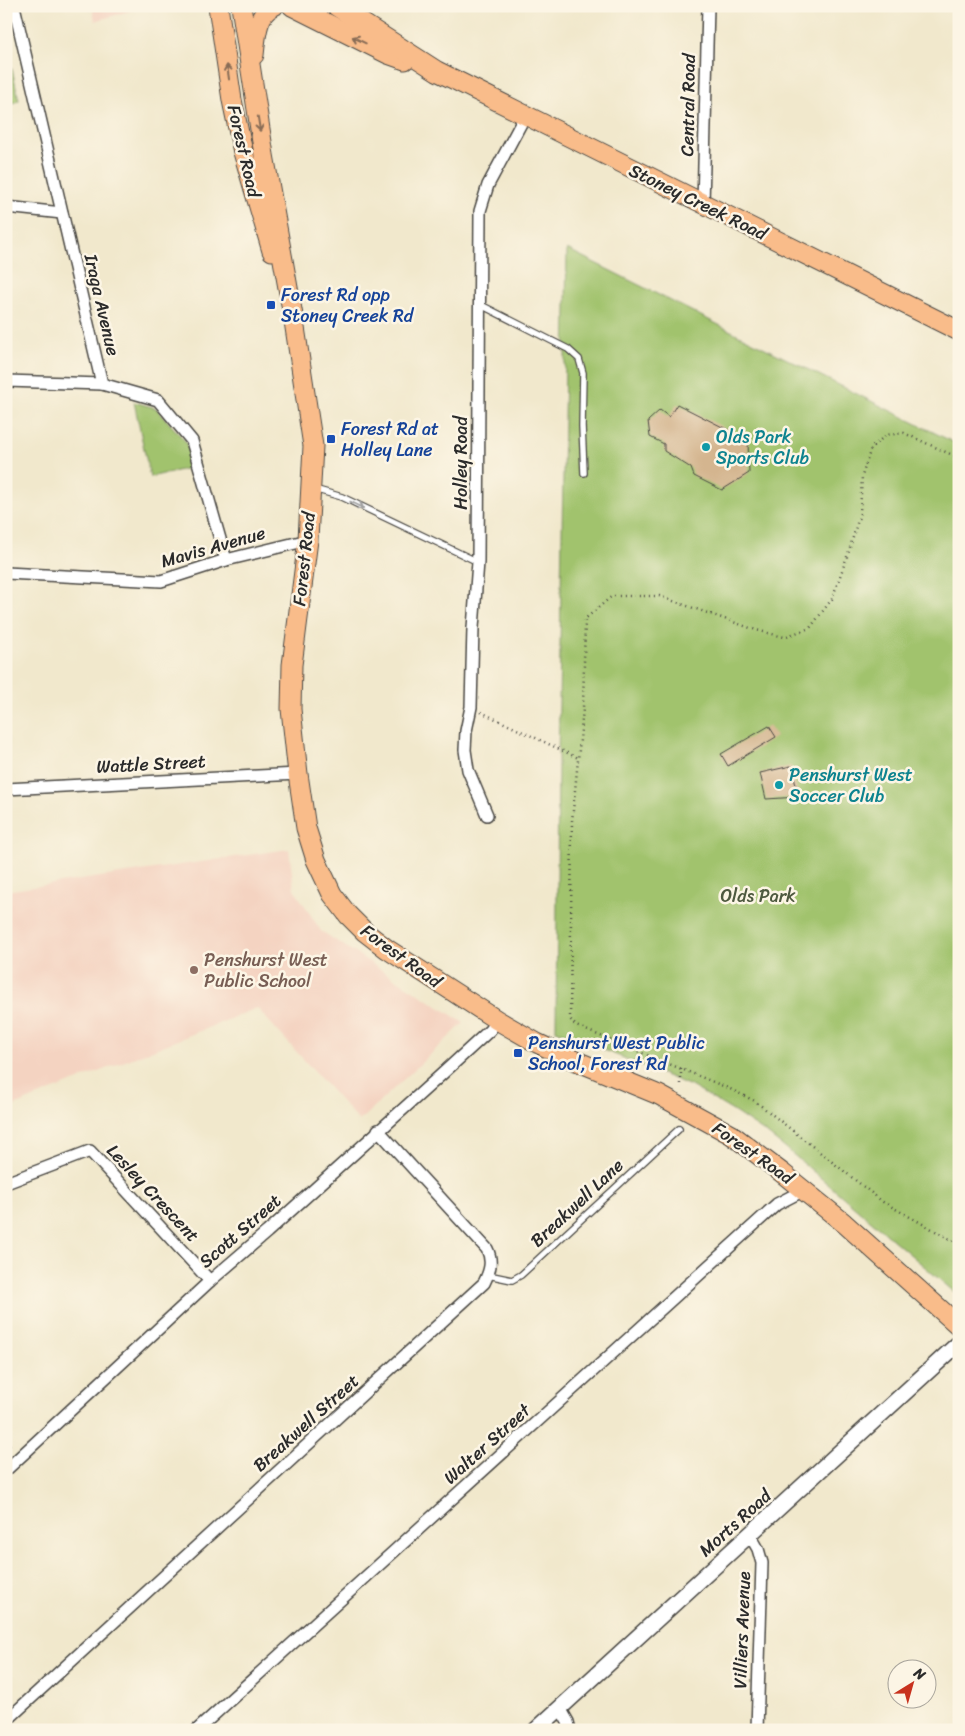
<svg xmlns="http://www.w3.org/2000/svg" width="965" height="1736" font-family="Sriracha,sans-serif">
  <rect width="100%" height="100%" fill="#fcf5e5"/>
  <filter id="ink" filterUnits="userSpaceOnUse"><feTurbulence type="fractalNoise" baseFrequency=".02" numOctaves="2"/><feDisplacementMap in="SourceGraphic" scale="10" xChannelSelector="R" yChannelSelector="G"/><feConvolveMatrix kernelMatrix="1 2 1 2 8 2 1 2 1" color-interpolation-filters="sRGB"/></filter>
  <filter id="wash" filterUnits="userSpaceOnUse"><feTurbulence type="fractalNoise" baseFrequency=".0096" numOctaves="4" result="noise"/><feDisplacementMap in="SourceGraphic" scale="20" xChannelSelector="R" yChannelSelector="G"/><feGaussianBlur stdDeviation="1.12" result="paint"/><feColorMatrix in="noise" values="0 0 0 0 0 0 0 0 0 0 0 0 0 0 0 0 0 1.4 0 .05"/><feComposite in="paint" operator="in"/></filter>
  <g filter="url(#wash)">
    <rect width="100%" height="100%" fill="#f1e8cc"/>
    <g fill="#f4d3c1">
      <path d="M 92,6 L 147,6 L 95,21 Z"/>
      <path d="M 289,849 L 294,889 L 321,931 L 464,1023 L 359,1121 L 257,1008 L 6,1109 L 6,891 Z"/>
    </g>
    <g fill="#a1c36d" stroke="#66774c">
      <path d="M 6,69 L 12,69 L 19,100 L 6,107 Z"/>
      <path d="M 567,249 L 959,445 L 959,1296 L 795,1156 L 766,1133 L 733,1111 L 691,1086 L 556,1030 L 558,761 Z"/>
      <path d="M 134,402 L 156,408 L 186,442 L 194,467 L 150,477 Z"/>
    </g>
    <g id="blocks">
      <g fill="#d4b58f">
        <path d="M 677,404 L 748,440 L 749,473 L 722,490 L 694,476 L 691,468 L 664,451 L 664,444 L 650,437 L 648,421 L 660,410 L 669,417 Z"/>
        <path d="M 769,726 L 776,737 L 728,766 L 721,754 Z"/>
        <path d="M 791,766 L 799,797 L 766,799 L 760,773 Z"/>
      </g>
    </g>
  </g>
  <g filter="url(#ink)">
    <use href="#blocks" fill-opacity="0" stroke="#494743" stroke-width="1"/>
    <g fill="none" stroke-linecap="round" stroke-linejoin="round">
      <defs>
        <g id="service">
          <path d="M 479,304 L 568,349 L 579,359 L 583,373 L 582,426 L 584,473"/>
          <path d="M 314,489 L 342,497 L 478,562"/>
          <path d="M 488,1275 L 512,1280 L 521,1275 L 679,1129"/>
        </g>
        <g id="minor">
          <path d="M 14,6 L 102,384 L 158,400 L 192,441 L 226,560"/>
          <path d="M 703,204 L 708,6"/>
          <path d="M 6,207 L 62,213"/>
          <path d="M 6,381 L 102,384"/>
          <path d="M 6,573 L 161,581 L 226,560 L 308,540"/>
          <path d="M 6,789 L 298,774"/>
          <path d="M 487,815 L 468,770 L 465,750 L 466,731 L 471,707 L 473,628 L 478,562 L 480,211 L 488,185 L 525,116"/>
          <path d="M 6,1183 L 90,1151 L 210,1281"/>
          <path d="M 6,1470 L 210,1281 L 267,1232 L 441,1075 L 490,1030 L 497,1020"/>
          <path d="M 750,1535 L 758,1549 L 762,1563 L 757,1730"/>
          <path d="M 560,1708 L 568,1722 L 570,1730"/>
          <path d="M 6,1721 L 484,1283 C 490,1271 493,1261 487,1249 L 378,1130"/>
          <path d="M 197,1730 L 777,1204 L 804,1190"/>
        </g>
        <path id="tertiary" d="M 536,1730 L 959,1343"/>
        <g id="primary">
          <path d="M 218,6 L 232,100 L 243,152 L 272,251"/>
          <path d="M 241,6 L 264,155 L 294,321 L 313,446 L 308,540 L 292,665 L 291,709 L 298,774 L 306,828 L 316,860 L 332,894 L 348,915 L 365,932 L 387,949 L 497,1020 L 537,1043 L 569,1058 L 659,1095 L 732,1135 L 781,1172 L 844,1223 L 959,1326"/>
          <path d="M 292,6 L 388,54 L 405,60"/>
          <path d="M 336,6 L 437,71 L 959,331"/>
          <path d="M 254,55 C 256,39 256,13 274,6"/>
        </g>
      </defs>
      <use href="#service" stroke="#494743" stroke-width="8"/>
      <use href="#minor" stroke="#494743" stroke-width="14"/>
      <use href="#tertiary" stroke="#494743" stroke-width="18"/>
      <use href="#primary" stroke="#494743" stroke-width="21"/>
      <g stroke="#494743" stroke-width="2.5" stroke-dasharray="1 4" stroke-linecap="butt">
        <path d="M 959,458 L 904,433 L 886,435 L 871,448 L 862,476 L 860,513 L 849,551 L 832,599 L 810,628 L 784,637 L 756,630 L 659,596 L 612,596 L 585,619 L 583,709 L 572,821 L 570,1019 L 576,1026 L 728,1088 L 755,1101 L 883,1202 L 959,1244"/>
        <path d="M 481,712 L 578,758"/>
        <path d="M 681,1068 L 681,1084"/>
        <path d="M 6,1442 L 12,1449"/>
      </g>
      <use href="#service" stroke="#fff" stroke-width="5.5"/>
      <use href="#minor" stroke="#fff" stroke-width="11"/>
      <use href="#tertiary" stroke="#fff" stroke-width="15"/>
      <use href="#primary" stroke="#f9bc8a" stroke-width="19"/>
    </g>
    <defs><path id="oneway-shaft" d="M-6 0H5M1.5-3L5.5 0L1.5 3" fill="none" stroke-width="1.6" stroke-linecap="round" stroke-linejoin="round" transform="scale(1.25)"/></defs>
    <g stroke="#886c56">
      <use href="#oneway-shaft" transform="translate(359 40) rotate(-154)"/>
      <use href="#oneway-shaft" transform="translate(228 72) rotate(-98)"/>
      <use href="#oneway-shaft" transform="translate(259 124) rotate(81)"/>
    </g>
    <use stroke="#a0a0a0" href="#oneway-shaft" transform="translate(357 505) rotate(26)"/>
  </g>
  <g fill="#1a4fb4" stroke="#fcf5e5" stroke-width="2">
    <rect x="266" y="300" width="10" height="10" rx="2.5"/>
    <rect x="326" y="434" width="10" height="10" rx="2.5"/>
    <rect x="513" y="1048" width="10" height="10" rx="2.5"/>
  </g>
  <g fill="#0f9aa8" stroke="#fcf5e5" stroke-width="2">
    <circle cx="706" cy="447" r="5"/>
    <circle cx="779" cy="785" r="5"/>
  </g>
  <circle fill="#8d6e63" stroke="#fcf5e5" stroke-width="2" cx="194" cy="970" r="5"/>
  <g text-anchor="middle" stroke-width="5" stroke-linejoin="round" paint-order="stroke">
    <g font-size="18" fill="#2b2b2b" stroke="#fcf5e5">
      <text transform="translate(688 105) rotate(-89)" y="6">Central Road</text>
      <text transform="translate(244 151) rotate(77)" y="6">Forest Road</text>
      <text transform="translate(698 202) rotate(26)" y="6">Stoney Creek Road</text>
      <text transform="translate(102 305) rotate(77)" y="6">Iraga Avenue</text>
      <text transform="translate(461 463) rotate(-90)" y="6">Holley Road</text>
      <text transform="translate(213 547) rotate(-16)" y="6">Mavis Avenue</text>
      <text transform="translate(304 559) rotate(-84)" y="6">Forest Road</text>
      <text transform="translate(151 764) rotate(-3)" y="6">Wattle Street</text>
      <text transform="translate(401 956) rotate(36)" y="6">Forest Road</text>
      <text transform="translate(753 1153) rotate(35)" y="6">Forest Road</text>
      <text transform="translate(153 1193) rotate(47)" y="6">Lesley Crescent</text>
      <text transform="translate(577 1203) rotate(-43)" y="6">Breakwell Lane</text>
      <text transform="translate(240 1231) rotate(-41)" y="6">Scott Street</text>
      <text transform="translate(306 1423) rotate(-42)" y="6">Breakwell Street</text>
      <text transform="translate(487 1444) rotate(-42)" y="6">Walter Street</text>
      <text transform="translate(735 1523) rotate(-42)" y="6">Morts Road</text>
      <text transform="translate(742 1630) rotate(-88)" y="6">Villiers Avenue</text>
    </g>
    <g font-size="18" fill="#164399" stroke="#fcf5e5" text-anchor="start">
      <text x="281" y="301">Forest Rd opp<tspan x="281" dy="21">Stoney Creek Rd</tspan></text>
      <text x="341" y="435">Forest Rd at<tspan x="341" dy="21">Holley Lane</tspan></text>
      <text x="528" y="1049">Penshurst West Public<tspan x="528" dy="21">School, Forest Rd</tspan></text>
    </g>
    <g font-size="18" fill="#0d838f" stroke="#fcf5e5" text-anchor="start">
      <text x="716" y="443">Olds Park<tspan x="716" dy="21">Sports Club</tspan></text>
      <text x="789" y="781">Penshurst West<tspan x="789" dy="21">Soccer Club</tspan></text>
    </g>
    <g font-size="18" fill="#4e593f" stroke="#fcf5e5">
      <text x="758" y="902">Olds Park</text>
    </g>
    <g font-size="18" fill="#785e54" stroke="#fcf5e5" text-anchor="start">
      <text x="204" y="966">Penshurst West<tspan x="204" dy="21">Public School</tspan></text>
    </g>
  </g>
  <rect width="965" height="1736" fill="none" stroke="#fcf5e5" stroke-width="25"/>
  <g transform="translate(912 1684) rotate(37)"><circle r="24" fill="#fcf5e5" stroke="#a8a49b"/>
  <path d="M0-4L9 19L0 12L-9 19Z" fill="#c8321e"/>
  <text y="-8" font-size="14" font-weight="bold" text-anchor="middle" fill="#2b2b2b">N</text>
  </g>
</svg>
